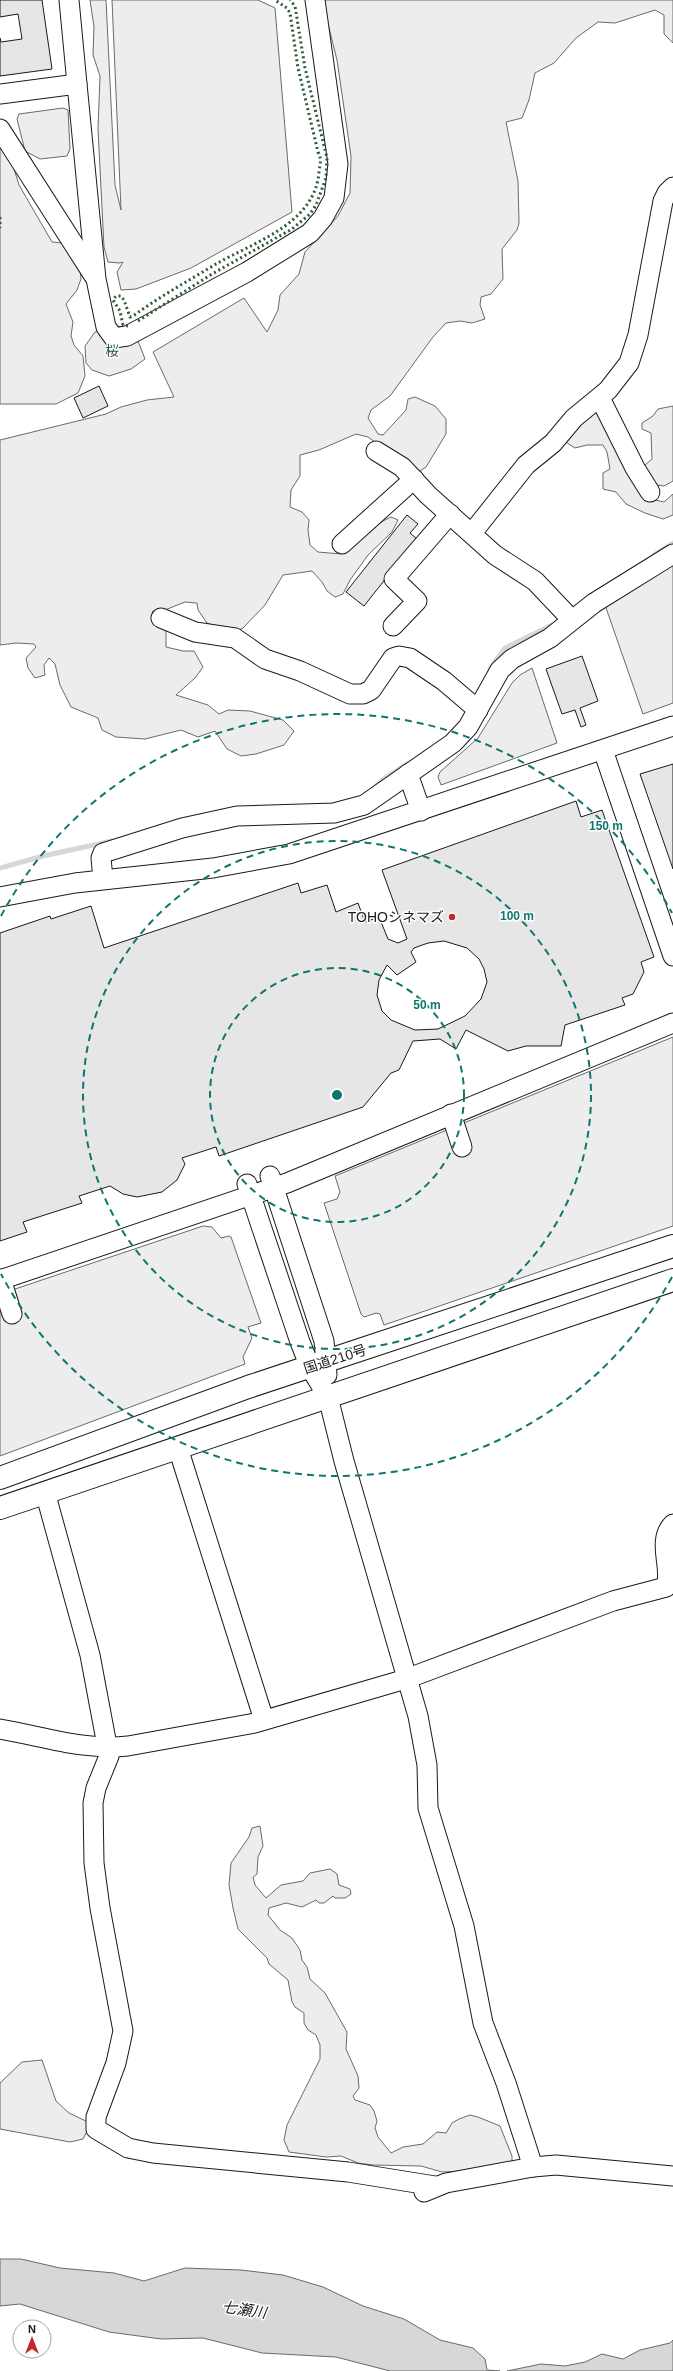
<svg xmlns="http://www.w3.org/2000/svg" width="673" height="2371" font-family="Helvetica,'Noto Sans JP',sans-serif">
  <rect width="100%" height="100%" fill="#fff"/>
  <g fill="#ededed" stroke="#6a6a6a">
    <path d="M 90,0 L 106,0 L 115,185 L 121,210 L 112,0 L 258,0 L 275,8 L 292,212 L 191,268 L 136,289 L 121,290 L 117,272 L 123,262 L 119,263 L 108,262 L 104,247 L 98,129 L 100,76 L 93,55 L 94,27 Z"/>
    <path d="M 322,0 L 673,0 L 673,43 L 664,34 L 664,15 L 655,10 L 615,23 L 598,22 L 576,38 L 554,63 L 535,73 L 529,100 L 522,118 L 506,122 L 518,181 L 519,223 L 517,230 L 502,249 L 503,279 L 491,294 L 481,297 L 480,305 L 485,319 L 472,323 L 460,321 L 446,323 L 433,337 L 390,396 L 371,410 L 368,418 L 378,434 L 383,435 L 406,410 L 408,399 L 415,397 L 435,406 L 446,419 L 446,434 L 426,467 L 417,473 L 368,437 L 356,434 L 319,450 L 300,455 L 300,476 L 291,490 L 290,507 L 302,512 L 309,520 L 308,530 L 310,545 L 318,552 L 341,554 L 383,521 L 391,517 L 398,520 L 392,532 L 368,555 L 350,580 L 343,594 L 335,597 L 327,591 L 322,582 L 312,571 L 283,575 L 265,605 L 243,628 L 232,633 L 207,623 L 198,610 L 197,603 L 185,602 L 155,614 L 166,627 L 166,647 L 183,651 L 194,651 L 203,667 L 195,678 L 176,695 L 208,705 L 219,714 L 228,710 L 250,711 L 283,720 L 294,731 L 284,745 L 256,754 L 241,756 L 227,749 L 215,731 L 198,737 L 181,730 L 145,739 L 116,737 L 102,730 L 98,718 L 71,707 L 60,685 L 55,664 L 49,658 L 44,665 L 45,675 L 35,678 L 28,668 L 26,658 L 36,647 L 34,644 L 16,643 L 0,645 L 0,440 L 106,414 L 121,407 L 147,400 L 174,397 L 153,352 L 244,298 L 267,332 L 278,310 L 280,295 L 299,274 L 305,252 L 338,216 L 350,193 L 351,156 L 337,60 Z"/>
    <path d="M 63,108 L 68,110 L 70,149 L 67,156 L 40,159 L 25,151 L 17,119 L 19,114 Z"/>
    <path d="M 0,144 L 11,159 L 19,185 L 52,242 L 63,243 L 80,264 L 81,279 L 77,290 L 66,304 L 73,322 L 71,336 L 74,345 L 83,356 L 85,376 L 78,393 L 56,404 L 0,404 Z"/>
    <path d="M 111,325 L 128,328 L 138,341 L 145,359 L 131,369 L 109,376 L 92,370 L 86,363 L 85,346 L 95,332 Z"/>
    <path d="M 673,406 L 673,481 L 664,486 L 657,485 L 644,470 L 645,465 L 652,459 L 651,433 L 642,429 L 642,423 L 653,416 L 658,409 Z"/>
    <path d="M 595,410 L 606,413 L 655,500 L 664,502 L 673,494 L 673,515 L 663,519 L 645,513 L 626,504 L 616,492 L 603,489 L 603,473 L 610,469 L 607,452 L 603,445 L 587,445 L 575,448 L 564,441 Z"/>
    <path d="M 673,562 L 673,703 L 643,714 L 605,605 Z"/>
    <path d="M 532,668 L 557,743 L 441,785 L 438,777 L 440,772 L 478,738 L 512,683 L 520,675 Z"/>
    <path d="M 673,1037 L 673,1226 L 384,1325 L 380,1314 L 376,1313 L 364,1317 L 361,1314 L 324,1203 L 337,1199 L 340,1192 L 335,1176 Z"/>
    <path d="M 203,1226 L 212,1227 L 221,1238 L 229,1236 L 231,1237 L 261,1323 L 248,1327 L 252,1338 L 243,1357 L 245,1364 L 0,1456 L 0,1294 Z"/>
    <path d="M 260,1826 L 263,1846 L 258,1857 L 257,1874 L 253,1877 L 255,1885 L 266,1898 L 281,1885 L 303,1881 L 310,1873 L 330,1869 L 337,1874 L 339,1885 L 350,1889 L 351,1894 L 345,1898 L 335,1898 L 333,1896 L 324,1903 L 319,1903 L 316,1900 L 302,1907 L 286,1903 L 269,1908 L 268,1915 L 280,1930 L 292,1938 L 300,1950 L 302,1960 L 307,1967 L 310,1979 L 325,1993 L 347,2032 L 346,2049 L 358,2076 L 359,2088 L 353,2096 L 355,2100 L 370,2105 L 374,2111 L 377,2121 L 375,2128 L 378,2137 L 391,2153 L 403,2147 L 423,2144 L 437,2132 L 446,2133 L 452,2123 L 459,2119 L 470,2115 L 478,2117 L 500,2126 L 512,2156 L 512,2161 L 505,2169 L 442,2172 L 421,2166 L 373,2165 L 358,2163 L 341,2156 L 326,2157 L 289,2152 L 284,2140 L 287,2125 L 320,2059 L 320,2045 L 316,2035 L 308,2030 L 304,2023 L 304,2013 L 295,2007 L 292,2002 L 288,1980 L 269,1964 L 267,1958 L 238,1929 L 233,1908 L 229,1885 L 231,1863 L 249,1837 L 252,1828 Z"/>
    <path d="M 42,2060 L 56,2101 L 69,2113 L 88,2122 L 88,2129 L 83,2139 L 70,2142 L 0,2129 L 0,2083 L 22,2062 Z"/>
  </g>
  <g fill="#d7d7d7" stroke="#6a6a6a">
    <path d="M 0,2259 L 21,2259 L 60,2268 L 114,2273 L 144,2281 L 185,2268 L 241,2270 L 283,2275 L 323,2287 L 363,2306 L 404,2319 L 440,2340 L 473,2348 L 485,2359 L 487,2370 L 500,2371 L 390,2371 L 336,2357 L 262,2353 L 203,2338 L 161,2339 L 109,2332 L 20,2304 L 0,2306 Z"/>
    <path d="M 673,2340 L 673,2371 L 507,2371 L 541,2364 L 565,2366 L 585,2362 L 602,2354 L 623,2359 L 640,2350 L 670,2343 Z"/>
  </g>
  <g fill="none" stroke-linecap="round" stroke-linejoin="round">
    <g stroke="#d7d7d7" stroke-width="5">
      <path d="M 654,555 L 673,543"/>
      <path d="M 490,669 L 505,648 L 552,625"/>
      <path d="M 376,786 L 385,778 L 407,764"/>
      <path d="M 0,868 L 43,856 L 112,841"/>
    </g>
  </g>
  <g fill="#e6e6e6" stroke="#1a1a1a" fill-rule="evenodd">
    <path d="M 0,0 L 42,0 L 52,69 L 0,76 L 0,38 L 1,42 L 22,39 L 18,14 L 0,17 Z"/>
    <path d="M 99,386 L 108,406 L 83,418 L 74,398 Z"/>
    <path d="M 407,515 L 418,524 L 410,533 L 417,539 L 364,606 L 346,592 Z"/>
    <path d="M 582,656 L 598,701 L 580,708 L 586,725 L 581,727 L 575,710 L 562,714 L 546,669 Z"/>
    <path d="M 673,764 L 673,869 L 640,774 Z"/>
    <path d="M 576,801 L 581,817 L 602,810 L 654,957 L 641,962 L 644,972 L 633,994 L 622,998 L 625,1005 L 565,1025 L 561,1046 L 526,1046 L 508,1051 L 466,1030 L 456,1049 L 440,1039 L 413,1041 L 399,1070 L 391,1073 L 363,1107 L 219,1156 L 216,1147 L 182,1158 L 185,1164 L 177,1180 L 162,1192 L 137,1197 L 123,1194 L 110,1186 L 79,1196 L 82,1203 L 23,1222 L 27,1232 L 0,1241 L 0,933 L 50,916 L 51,919 L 91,906 L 104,948 L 298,883 L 301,893 L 327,885 L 336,912 L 358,903 L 365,922 L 379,917 L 388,939 L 398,943 L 407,939 L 382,870 ZM 444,941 L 467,948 L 479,959 L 484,969 L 487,982 L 481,999 L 465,1016 L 438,1029 L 415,1030 L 391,1020 L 382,1011 L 377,995 L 379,980 L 387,965 L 397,975 L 416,962 L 411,952 L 414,948 L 428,943 Z"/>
  </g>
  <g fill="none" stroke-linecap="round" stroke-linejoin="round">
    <defs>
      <g id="minor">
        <path d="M 69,0 L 77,84"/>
        <path d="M 0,94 L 77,84 L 96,279 L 106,327 L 114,338 L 127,336 L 247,272 L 310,233 L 323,218 L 334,198 L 338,164 L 315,0"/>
        <path d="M 0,129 L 94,276"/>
        <path d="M 600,398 L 635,468 L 650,492"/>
        <path d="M 376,451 L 402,467 L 428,495 L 495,555 L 535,581 L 572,620"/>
        <path d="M 472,533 L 526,465 L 553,443 L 574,418 L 608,390 L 629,363 L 638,335 L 663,201 L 667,193 L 673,187"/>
        <path d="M 342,544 L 414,479"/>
        <path d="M 161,618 L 195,632 L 235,638 L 265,659 L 300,671 L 350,694 L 363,694 L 371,690 L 393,658 L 399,656 L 410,658 L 444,681 L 478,710"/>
        <path d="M 393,626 L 417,601 L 394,579 L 450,514"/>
        <path d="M 603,750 L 673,956"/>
        <path d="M 408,774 L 421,811"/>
        <path d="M 103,879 L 101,858 L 103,853 L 182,828 L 237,816 L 334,813 L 364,805 L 453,743 L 468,727 L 500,670 L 512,659 L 550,638 L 594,603 L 673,554"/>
        <path d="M 0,897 L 75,883 L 213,868 L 289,854 L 673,726"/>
        <path d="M 451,1114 L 462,1147"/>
        <path d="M 270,1176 L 324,1341 L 327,1375"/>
        <path d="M 247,1184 L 300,1342 L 310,1367 L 328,1397 L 344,1461 L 418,1716 L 427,1765 L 428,1808 L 464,1926 L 483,2023 L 506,2083 L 533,2167"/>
        <path d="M 1,1279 L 12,1314"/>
        <path d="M 0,1280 L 287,1183 L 673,1023"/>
        <path d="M 178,1448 L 264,1720"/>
        <path d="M 45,1492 L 90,1655 L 109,1756 L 96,1788 L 93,1803 L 94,1863 L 100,1908 L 123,2031 L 116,2063 L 96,2117 L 96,2129 L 128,2148 L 153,2153 L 348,2172 L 435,2186"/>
        <path d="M 0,1729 C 42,1736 84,1751 128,1746 L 255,1723 L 406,1679 L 613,1601 L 666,1587 C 673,1569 656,1541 673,1524"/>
        <path d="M 424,2192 L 446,2183 L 533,2167 L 556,2165 L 673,2176"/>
      </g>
      <g id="highway">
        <path d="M 0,1478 L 248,1387 L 673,1246"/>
        <path d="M 0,1508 L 673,1280"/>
      </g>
    </defs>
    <use href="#minor" stroke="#1a1a1a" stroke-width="21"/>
    <use href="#highway" stroke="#1a1a1a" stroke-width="24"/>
    <use href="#minor" stroke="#fff" stroke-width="19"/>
    <use href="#highway" stroke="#fff" stroke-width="22"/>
    <g stroke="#2b5a34" stroke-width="3" stroke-dasharray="2 3" stroke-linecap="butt">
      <path d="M 0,217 L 0,228"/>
      <path d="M 138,321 L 212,274 L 292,229 L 310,214 L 316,205 L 326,178 L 327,158 L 305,68 L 295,6 L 290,0"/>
      <path d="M 128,326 L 123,325 L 120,311 L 113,300 L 116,296 L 121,296 L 124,300 L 130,317 L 133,316 C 159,297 188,281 216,264 C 254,242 315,224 319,172 C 320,163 322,160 318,152 L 298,68 L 290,13 L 287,8 L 275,0"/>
    </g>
  </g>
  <g fill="none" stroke="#0f766e" stroke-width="2" stroke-dasharray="7 5">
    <circle cx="337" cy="1095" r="127"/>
    <circle cx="337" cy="1095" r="254"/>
    <path d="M672 1277A381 381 0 0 1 1 1274M1 916A381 381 0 0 1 672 913"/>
  </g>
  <circle fill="#c62828" stroke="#fff" stroke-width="1.5" cx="452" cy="917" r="4"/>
  <g text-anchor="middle" stroke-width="3" stroke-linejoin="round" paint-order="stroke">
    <g font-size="14" fill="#2b5a34" stroke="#fff">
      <text x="112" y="356">桜</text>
    </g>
    <g font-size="14" fill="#1a1a1a" stroke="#fff" text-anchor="end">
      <text x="444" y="922">TOHOシネマズ</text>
    </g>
    <g font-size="14" fill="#1a1a1a" stroke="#fff">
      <text transform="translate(335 1359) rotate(-18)" y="5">国道210号</text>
    </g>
    <g font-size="15" font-style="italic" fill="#1a1a1a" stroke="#fff">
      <text transform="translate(244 2310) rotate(8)" y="5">七瀬川</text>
    </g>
  </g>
  <circle cx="337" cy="1095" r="6" fill="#0f766e" stroke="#fff" stroke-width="2"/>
  <g font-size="12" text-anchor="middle" font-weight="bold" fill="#0f766e" stroke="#fff" stroke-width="3" stroke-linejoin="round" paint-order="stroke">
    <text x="606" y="830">150 m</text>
    <text x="517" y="920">100 m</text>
    <text x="427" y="1009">50 m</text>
  </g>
  <g transform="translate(32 2339)"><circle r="19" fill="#ffffff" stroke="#a3a3a3"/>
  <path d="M0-3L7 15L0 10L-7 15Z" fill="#c62828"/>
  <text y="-6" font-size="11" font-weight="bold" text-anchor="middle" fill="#1a1a1a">N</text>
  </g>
</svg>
